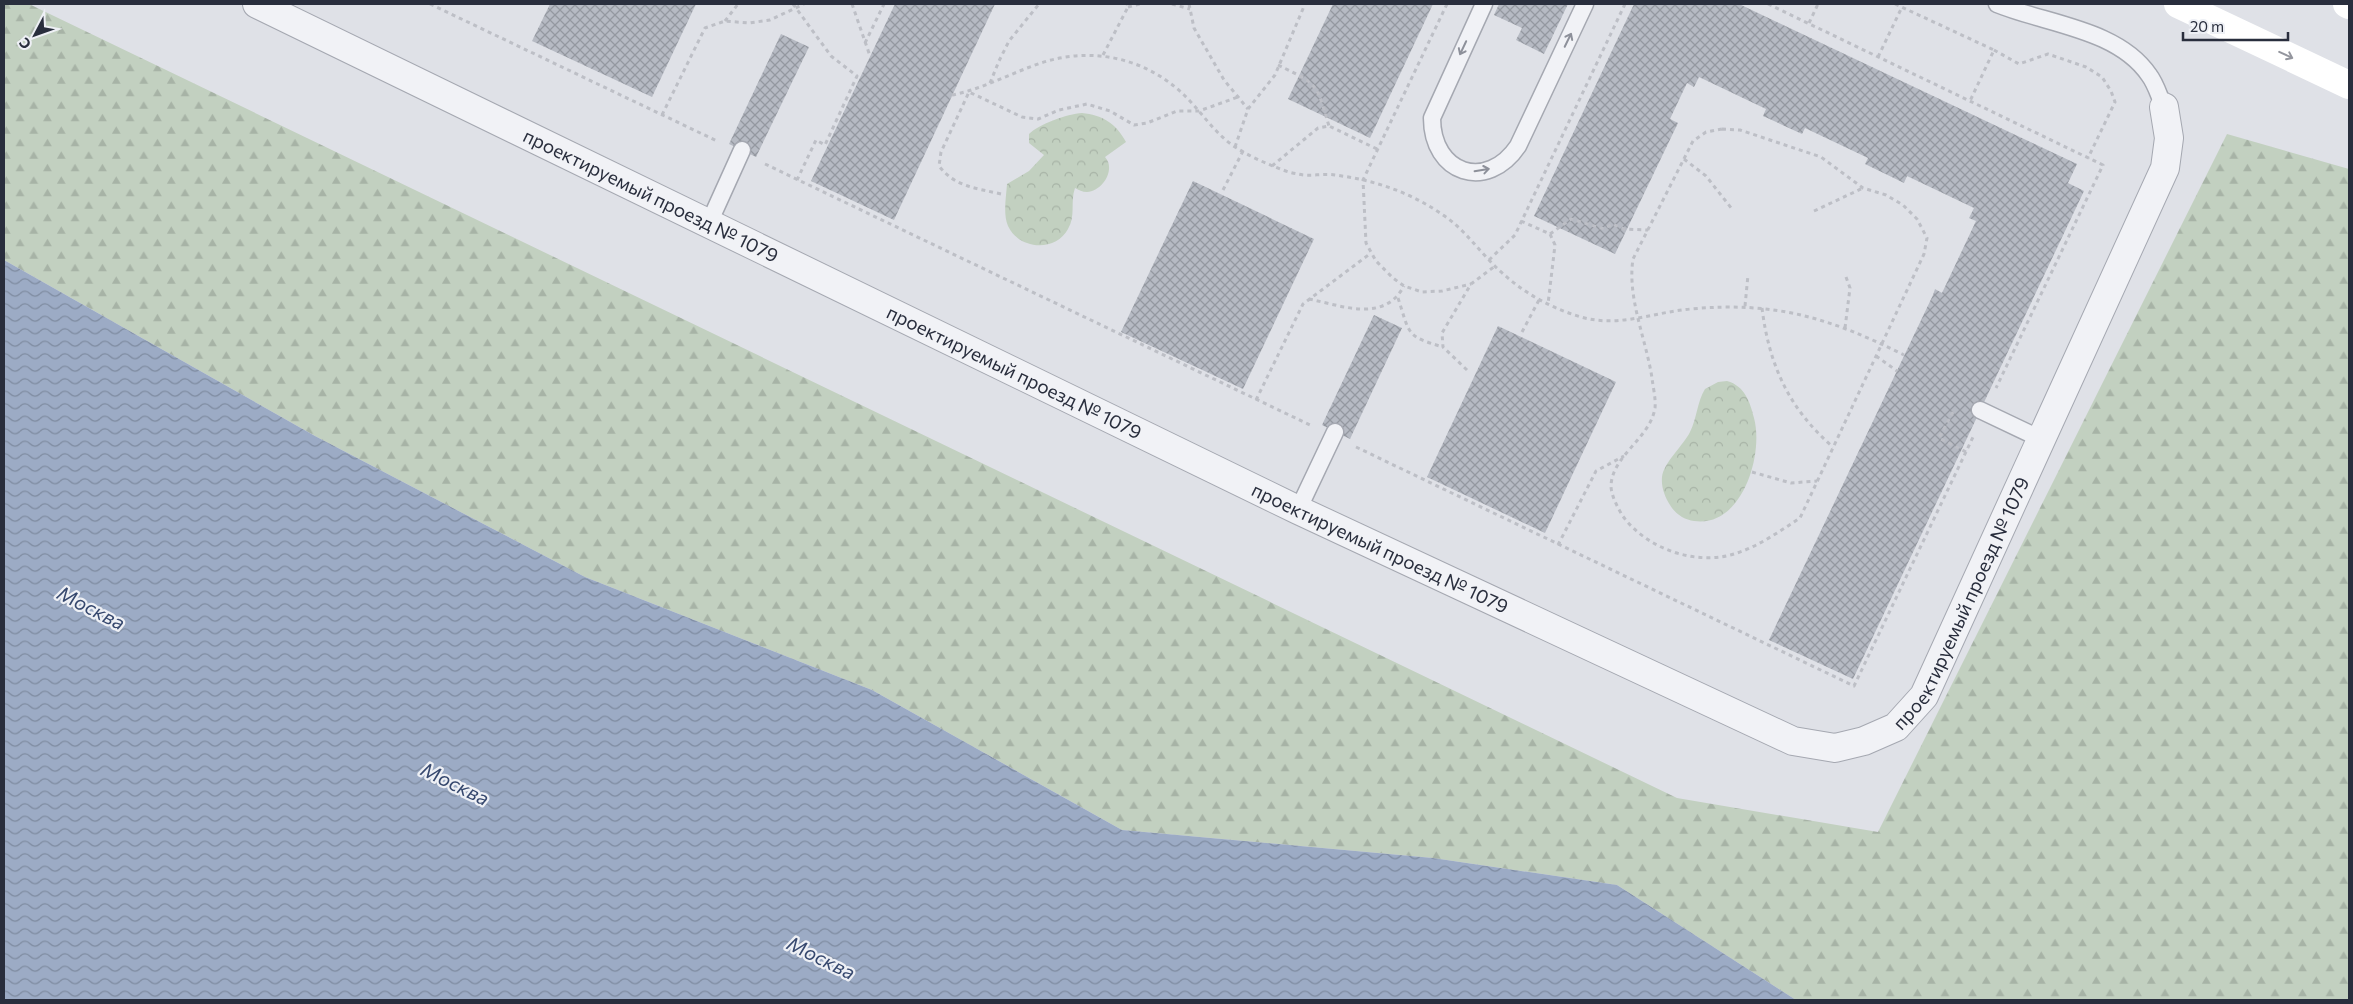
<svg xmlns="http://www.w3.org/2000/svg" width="2353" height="1004" font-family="Commissioner,sans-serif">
  <defs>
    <pattern id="forest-firs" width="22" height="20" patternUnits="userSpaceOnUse" patternTransform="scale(1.25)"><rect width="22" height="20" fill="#c2d0c0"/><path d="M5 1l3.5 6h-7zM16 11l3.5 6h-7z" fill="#a7b3a6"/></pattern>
    <pattern id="park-crowns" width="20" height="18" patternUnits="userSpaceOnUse" patternTransform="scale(1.25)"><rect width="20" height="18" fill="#c2d0c0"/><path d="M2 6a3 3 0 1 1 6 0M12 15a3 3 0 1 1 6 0" fill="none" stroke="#a7b3a6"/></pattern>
    <pattern id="water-waves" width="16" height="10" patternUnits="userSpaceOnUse" patternTransform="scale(1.25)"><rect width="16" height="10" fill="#9cabc5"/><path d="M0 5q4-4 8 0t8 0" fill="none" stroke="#7f8ca1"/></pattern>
    <pattern id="building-cross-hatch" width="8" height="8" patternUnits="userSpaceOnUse" patternTransform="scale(1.25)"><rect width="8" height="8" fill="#b6bac3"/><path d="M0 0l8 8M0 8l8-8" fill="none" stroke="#9498a0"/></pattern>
  </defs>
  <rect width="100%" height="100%" fill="#dfe1e7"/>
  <path fill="url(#forest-firs)" d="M 4,4 L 29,4 L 1677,798 L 1878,832 L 2227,134 L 2349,169 L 2349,1000 L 1796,1000 L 1617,885 L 1433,858 L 1122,830 L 872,690 L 585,577 L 315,436 L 4,260 Z"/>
  <g fill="url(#park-crowns)">
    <path d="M 1082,113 C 1102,115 1116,123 1126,142 L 1105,157 C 1116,169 1103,191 1087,192 C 1082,192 1079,190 1075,188 C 1070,202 1076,216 1068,229 C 1056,252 1019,250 1008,226 C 1003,214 1006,198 1007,184 L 1029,171 L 1044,155 L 1029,143 L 1029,134 C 1039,124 1067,114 1082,113 Z"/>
    <path d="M 1727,381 C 1745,386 1750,402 1754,418 C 1764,455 1742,528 1694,521 C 1685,520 1675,514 1670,505 C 1665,497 1661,487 1662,477 C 1664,462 1683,446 1690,432 C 1697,418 1697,402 1705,389 L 1718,382 Z"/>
  </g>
  <path fill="url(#water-waves)" d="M 4,260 L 315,436 L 585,577 L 872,690 L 1122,830 L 1433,858 L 1617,885 L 1796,1000 L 4,1000 Z"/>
  <g fill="url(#building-cross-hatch)">
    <path d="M 550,4 L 696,4 L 652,97 L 532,41 Z"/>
    <path d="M 895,4 L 995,4 L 894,220 L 811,181 Z"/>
    <path d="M 1333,4 L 1433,4 L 1370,138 L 1288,99 Z"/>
    <path d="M 1499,4 L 1568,4 L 1544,54 L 1516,40 L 1522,28 L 1494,15 Z"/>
    <path d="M 1634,4 L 1739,4 L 2077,164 L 2068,183 L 2084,191 L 1853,679 L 1769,640 L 1933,295 L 1935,289 L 1942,293 L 1976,221 L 1969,218 L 1974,208 L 1907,176 L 1904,183 L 1865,164 L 1868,158 L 1805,128 L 1802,134 L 1763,116 L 1766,109 L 1699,77 L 1694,87 L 1687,83 L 1670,119 L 1678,123 L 1615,254 L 1534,216 Z"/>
    <path d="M 781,34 L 809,47 L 756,157 L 729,144 Z"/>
    <path d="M 1193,181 L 1314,239 L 1243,389 L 1121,332 Z"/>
    <path d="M 1374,315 L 1402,328 L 1350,439 L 1322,425 Z"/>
    <path d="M 1498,326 L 1616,382 L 1545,533 L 1427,477 Z"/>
  </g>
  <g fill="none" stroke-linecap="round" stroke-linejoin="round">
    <defs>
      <g id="lane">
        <path d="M 1484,4 L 1432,118 C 1432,174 1487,192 1518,146 L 1585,4"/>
        <path d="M 1997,4 C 2046,24 2118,29 2149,75 C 2156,84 2159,96 2164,107"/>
        <path d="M 709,223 L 742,150"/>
        <path d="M 1980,410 L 2041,439"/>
        <path d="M 1298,510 L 1335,432"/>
      </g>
      <g id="street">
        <path id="s1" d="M 257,4 L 1298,510 L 1793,741 L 1835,748 L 1864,741 L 1896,727 L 1924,696 L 2165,168 L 2169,138 L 2164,107"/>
      </g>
    </defs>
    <use href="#lane" stroke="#a5a8b1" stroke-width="19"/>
    <use href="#street" stroke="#a5a8b1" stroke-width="30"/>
    <g stroke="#bdbfc6" stroke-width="3" stroke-dasharray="4 4" stroke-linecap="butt">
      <path d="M 430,4 L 717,141"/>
      <path d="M 793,4 L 831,56 L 857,76 L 825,145 L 816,140 L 797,180"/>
      <path d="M 852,4 L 870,56"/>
      <path d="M 1172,4 L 1190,9"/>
      <path d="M 1189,4 L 1194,28 L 1224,80 L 1248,109"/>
      <path d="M 1447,4 L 1363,180 L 1366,243 L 1376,261 L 1393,278 L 1404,286 L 1422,292 L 1442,291 L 1471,284"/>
      <path d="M 1768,4 L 2103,165 L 1996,388"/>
      <path d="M 1895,4 L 1994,50 L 1970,101"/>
      <path d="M 1128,7 L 1140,4"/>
      <path d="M 725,21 L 738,4"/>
      <path d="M 1809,23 L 1818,4"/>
      <path d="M 865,43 L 884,4"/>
      <path d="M 1994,50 L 2019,64 L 2048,54 L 2086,67 L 2102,77 L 2111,91 L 2115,102 L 2088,158"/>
      <path d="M 1103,55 L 1128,7 L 1127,4"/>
      <path d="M 1878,57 L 1902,7"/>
      <path d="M 1278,65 C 1319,85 1316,83 1329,126"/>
      <path d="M 990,83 L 999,61 L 1009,41 L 1039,4"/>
      <path d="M 952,95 C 983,89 1011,73 1041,63 C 1092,46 1145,58 1183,94 C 1201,111 1214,133 1235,147 C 1246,154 1260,161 1273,166 C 1280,169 1290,173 1298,174 C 1310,177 1323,173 1335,175 C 1374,180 1410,192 1443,215 C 1461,227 1473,243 1488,259 C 1514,287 1544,306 1581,317 C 1619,328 1654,312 1691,309 C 1775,301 1830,318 1904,355"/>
      <path d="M 662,115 L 705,28 L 725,21 L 749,23 L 770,20 L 804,4"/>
      <path d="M 1722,129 L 1740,130 L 1821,157 L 1863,188 L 1886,195 L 1903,205 L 1917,219 L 1927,238 L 1924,254 L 1800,518 C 1780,531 1759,546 1737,553 C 1697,567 1646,549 1622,515 C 1617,506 1612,497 1611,487 C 1611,456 1650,439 1655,408 C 1656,399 1653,387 1652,378 C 1646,339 1627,298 1633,259 L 1693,141 L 1706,132 Z"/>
      <path d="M 1235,147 L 1248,109 L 1275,75 L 1305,4"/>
      <path d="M 1684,159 L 1706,176 L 1732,209"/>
      <path d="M 765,164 L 1310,425"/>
      <path d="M 1272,166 L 1318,128 L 1329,126 L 1377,149"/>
      <path d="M 1223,190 L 1243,151"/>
      <path d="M 1001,194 C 976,188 955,187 939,166 L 941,152 L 969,92 L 1022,117 L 1038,119 L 1059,110 L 1087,104 L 1110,111 L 1134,125 L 1147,123 L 1177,111 L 1199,111 L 1238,97"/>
      <path d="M 1814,211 L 1863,188"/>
      <path d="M 1521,221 L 1550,234 L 1555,245 L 1548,304"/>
      <path d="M 1550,234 L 1571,219 L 1604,229 L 1612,224 L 1624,229 L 1648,230"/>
      <path d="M 1489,260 L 1515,235 L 1625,4"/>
      <path d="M 1398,298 C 1410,334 1405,336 1443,347"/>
      <path d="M 1309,299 C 1343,306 1384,323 1404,286"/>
      <path d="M 1745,306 L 1748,275"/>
      <path d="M 1762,308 C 1769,365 1789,409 1833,447"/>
      <path d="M 1845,328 L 1850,288 L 1846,277"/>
      <path d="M 1522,332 L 1539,300"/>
      <path d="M 1876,356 L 1897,371"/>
      <path d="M 1467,370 L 1443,347 L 1442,333 L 1471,284 L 1495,266"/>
      <path d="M 1256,400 L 1303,304 L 1371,253"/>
      <path d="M 1953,412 L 1939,438 L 1966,452"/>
      <path d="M 1356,447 L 1854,686 L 1974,435"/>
      <path d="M 1752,472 L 1791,483 L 1817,481"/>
      <path d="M 1558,545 L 1596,471 L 1624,456"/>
    </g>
    <use href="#lane" stroke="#f1f2f6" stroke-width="16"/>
    <use href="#street" stroke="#f1f2f6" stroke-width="28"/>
    <g stroke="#fff" stroke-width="28">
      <path d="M 2178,4 L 2349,85"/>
      <path d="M 2347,4 L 2349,5"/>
    </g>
  </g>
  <defs><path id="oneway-shaft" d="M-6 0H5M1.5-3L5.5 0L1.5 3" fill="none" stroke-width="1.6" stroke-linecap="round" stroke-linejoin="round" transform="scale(1.25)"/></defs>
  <g stroke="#8d909a">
    <use href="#oneway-shaft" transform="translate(1568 40) rotate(-64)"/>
    <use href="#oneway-shaft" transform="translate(1463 48) rotate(115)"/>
    <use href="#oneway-shaft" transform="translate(1482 170) rotate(-9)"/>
  </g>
  <use stroke="#94969e" href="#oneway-shaft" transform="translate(2286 55) rotate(25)"/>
  <g text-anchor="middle" stroke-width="4.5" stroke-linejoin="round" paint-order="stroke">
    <g font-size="19" fill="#292e3d" stroke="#eef0f5">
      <text dy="7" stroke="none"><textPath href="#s1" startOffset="438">проектируемый проезд № 1079</textPath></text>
      <text dy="7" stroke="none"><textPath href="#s1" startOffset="842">проектируемый проезд № 1079</textPath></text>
      <text dy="7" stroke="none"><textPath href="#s1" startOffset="1248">проектируемый проезд № 1079</textPath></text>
      <text dy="7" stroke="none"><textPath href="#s1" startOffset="1952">проектируемый проезд № 1079</textPath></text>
    </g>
    <g font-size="20" font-style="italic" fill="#36486e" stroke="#eef0f5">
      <text transform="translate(91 608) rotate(27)" y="7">Москва</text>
      <text transform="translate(455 784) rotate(26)" y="7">Москва</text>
      <text transform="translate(821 958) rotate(26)" y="7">Москва</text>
    </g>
  </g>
  <rect width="2353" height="1004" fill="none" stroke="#292e3d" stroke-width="10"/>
  <g transform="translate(35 35) rotate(229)" stroke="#eef0f5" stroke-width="4" paint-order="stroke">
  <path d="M0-4L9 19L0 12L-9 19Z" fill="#292e3d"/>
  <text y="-8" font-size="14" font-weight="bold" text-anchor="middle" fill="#292e3d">С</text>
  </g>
  <path d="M2183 32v8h105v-8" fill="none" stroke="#292e3d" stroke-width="2.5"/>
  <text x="2190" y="32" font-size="15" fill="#292e3d" stroke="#eef0f5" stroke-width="4" paint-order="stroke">20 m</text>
</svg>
